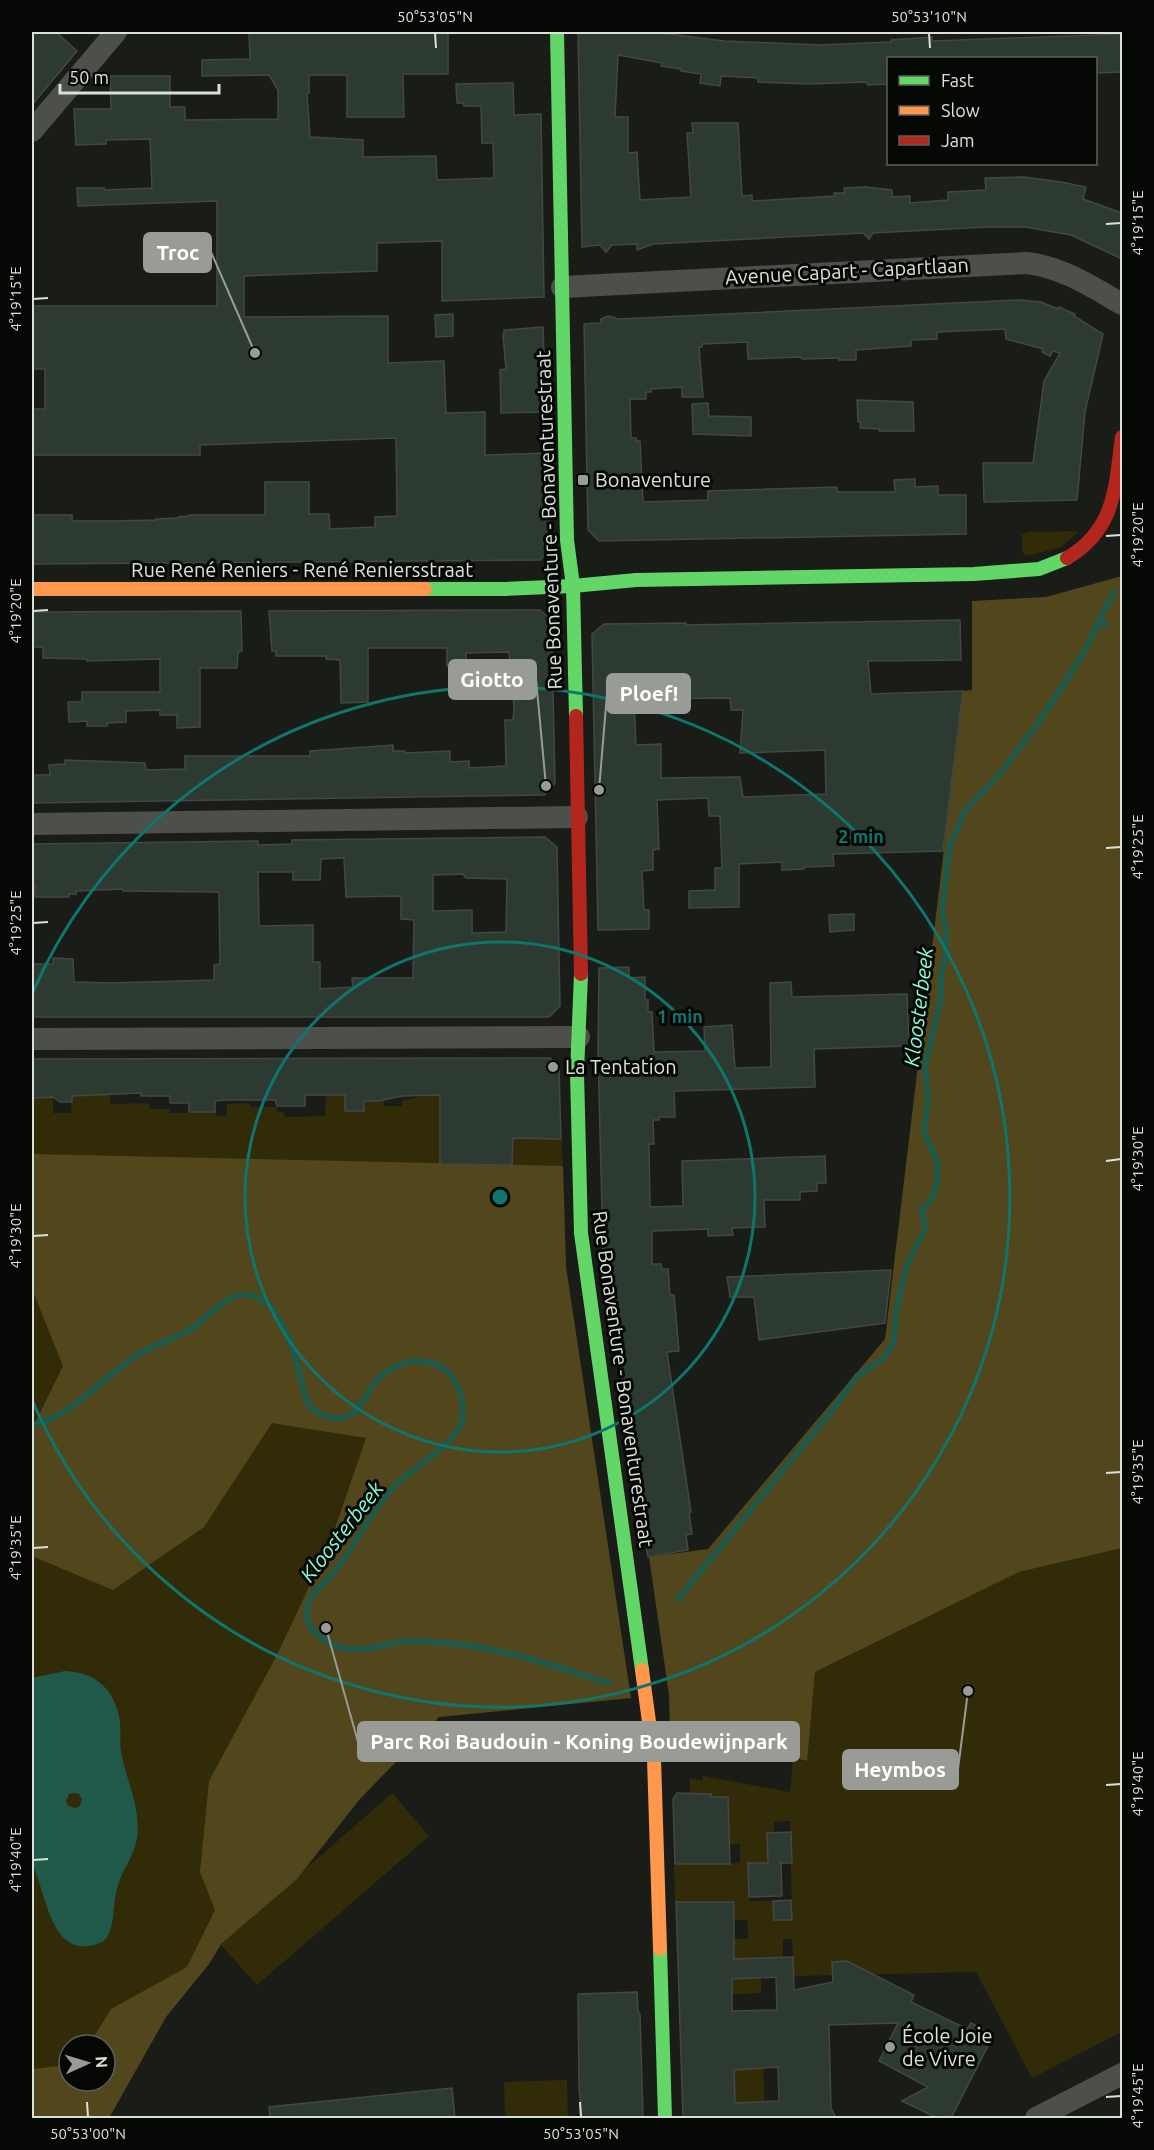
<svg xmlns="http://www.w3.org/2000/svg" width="1154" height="2150" font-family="Ubuntu,sans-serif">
  <rect width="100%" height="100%" fill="#191c17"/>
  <g fill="#322b08" fill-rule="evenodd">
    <path d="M 1079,531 L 1060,548 L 1026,556 L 1022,552 L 1022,535 L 1027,532 Z"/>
    <path d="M 326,1088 L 345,1092 L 345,1111 L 364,1111 L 364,1101 L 384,1101 L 384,1106 L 402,1106 L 402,1101 L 440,1092 L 440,1164 L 512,1165 L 513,1138 L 562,1139 L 566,1267 L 631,1698 L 439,1717 L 359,1800 L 303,1871 L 392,1793 L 429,1836 L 257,1985 L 221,1945 L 209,1964 L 166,2017 L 109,2118 L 32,2118 L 33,1098 L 53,1097 L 53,1113 L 71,1113 L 72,1096 L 91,1096 L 91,1089 L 111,1089 L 110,1104 L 149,1103 L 149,1109 L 170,1109 L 170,1113 L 215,1112 L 216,1116 L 227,1116 L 227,1104 L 250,1103 L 251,1107 L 277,1107 L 277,1112 L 284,1112 L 285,1117 L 325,1116 ZM 69,2045 L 105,2045 L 105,2081 L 69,2081 Z"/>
    <path d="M 1122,1548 L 1122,2032 L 1032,2078 L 976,1972 L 794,1976 L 792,1939 L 783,1939 L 783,1957 L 734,1959 L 733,1939 L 748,1939 L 747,1920 L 727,1920 L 727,1901 L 675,1902 L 674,1865 L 740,1863 L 740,1844 L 729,1844 L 711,1794 L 690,1793 L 690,1778 L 702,1781 L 703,1776 L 790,1792 L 793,1758 L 806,1761 L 815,1672 L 1019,1572 ZM 790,1821 L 792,1920 L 774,1920 L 773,1901 L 749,1901 L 748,1868 L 759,1863 L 779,1863 L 779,1843 L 767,1844 L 767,1834 L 774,1833 L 774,1822 Z"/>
    <path d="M 761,1978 L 761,1993 L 725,1995 L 724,1979 Z"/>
    <path d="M 762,2023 L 765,2118 L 732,2118 L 735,2118 L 735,2103 L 731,2087 L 735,2087 L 735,2080 L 732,2080 L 731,2072 Z"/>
    <path d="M 567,2080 L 568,2118 L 505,2118 L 504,2082 Z"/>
  </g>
  <g fill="#52471c">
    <path d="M 1122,576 L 1122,1548 L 1019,1572 L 815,1672 L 807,1761 L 670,1729 L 669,1695 L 649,1557 L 708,1549 L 885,1339 L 963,691 L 972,690 L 972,601 L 1046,597 Z"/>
    <path d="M 32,1154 L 563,1166 L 566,1267 L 631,1698 L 439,1717 L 359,1800 L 297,1879 L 221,1944 L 209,1964 L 166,2017 L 109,2118 L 32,2118 L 32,2069 L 69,2065 L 69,2081 L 105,2081 L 105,2045 L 89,2045 L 111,2009 L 187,1967 L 215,1910 L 200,1872 L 209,1781 L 277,1655 L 331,1540 L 366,1438 L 272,1423 L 204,1527 L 113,1590 L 32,1556 L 32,1423 L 36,1421 L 63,1366 L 32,1289 Z"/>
  </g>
  <path fill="#1f594a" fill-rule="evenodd" d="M 65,1671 C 96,1672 115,1690 120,1721 C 121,1733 119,1745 122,1757 C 128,1784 141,1810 137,1838 C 134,1857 121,1871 117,1889 C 112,1906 116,1928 104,1941 C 51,1967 47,1893 32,1864 L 32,1678 ZM 74,1793 L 79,1794 L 82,1799 L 80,1806 L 75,1808 L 68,1806 L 66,1801 L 69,1794 Z"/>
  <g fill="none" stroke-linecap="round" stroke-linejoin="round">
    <g stroke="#1f594a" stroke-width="6">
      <path d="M 1097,625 L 1114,592"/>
      <path d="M 32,1425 C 76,1415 103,1375 142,1352 C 157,1343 176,1339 191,1329 C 216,1312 236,1277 269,1305 C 273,1309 276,1315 279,1320 C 299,1350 296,1375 309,1406 C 321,1417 340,1424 354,1412 C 363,1404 368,1392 375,1382 C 387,1368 408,1358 427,1362 C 438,1364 447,1368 453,1378 C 461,1389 465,1408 462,1421 C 457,1441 415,1467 400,1481 C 371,1507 357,1546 331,1576 C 322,1586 310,1594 307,1608 C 304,1626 319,1638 334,1645 C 355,1655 379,1645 401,1642 C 411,1640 422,1641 432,1642 C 490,1645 545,1662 600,1681 L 610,1682"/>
      <path d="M 678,1599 L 837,1404 L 857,1376 L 883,1359 L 890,1349 L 894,1339 L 896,1313 L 906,1267 L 926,1227 L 921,1210 L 931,1201 L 937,1183 L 937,1161 L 924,1132 L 928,1101 L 925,1066 L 941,999 L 941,977 L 946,954 L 946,931 L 942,911 L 950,846 L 965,810 L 999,775 L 1038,723 L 1082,656 L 1097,625 L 1106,624"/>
    </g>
  </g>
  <g fill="#2c3a31" stroke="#444744" stroke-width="1.5" fill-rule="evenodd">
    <path d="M 32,32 L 56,32 L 77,51 L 32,105 Z"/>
    <path d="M 249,32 L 448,32 L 448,74 L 403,74 L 404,117 L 347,117 L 347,75 L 309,75 L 309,93 L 307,93 L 310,137 L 363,140 L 363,157 L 436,156 L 437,180 L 494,178 L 493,143 L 482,143 L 481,106 L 464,106 L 463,103 L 457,103 L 456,84 L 513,83 L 514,115 L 541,114 L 544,297 L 442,301 L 442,241 L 377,243 L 377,271 L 244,276 L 244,317 L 388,316 L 388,363 L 444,361 L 446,413 L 485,412 L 485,455 L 547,453 L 550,549 L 540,560 L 32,564 L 32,515 L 72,515 L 72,521 L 113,521 L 156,520 L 156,519 L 178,518 L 178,517 L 189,516 L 189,515 L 265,515 L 265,482 L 309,482 L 309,514 L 329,514 L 330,529 L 375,527 L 375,517 L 397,516 L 396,438 L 200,445 L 200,455 L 32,455 L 32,409 L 45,409 L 45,369 L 32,369 L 32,306 L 217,306 L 217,201 L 78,206 L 77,188 L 104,188 L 104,190 L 152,188 L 150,139 L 106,140 L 106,144 L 76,145 L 74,109 L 111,109 L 110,76 L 170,76 L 170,107 L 185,107 L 185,120 L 278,119 L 278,90 L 269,75 L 202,76 L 202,60 L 250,59 Z"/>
    <path d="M 578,32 L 653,32 L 724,41 L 820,45 L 891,42 L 891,40 L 932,37 L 932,41 L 1122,34 L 1122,72 L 1095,73 L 1095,58 L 888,58 L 888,84 L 868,85 L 866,82 L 808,84 L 758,82 L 758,78 L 721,76 L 720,86 L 700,83 L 701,74 L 681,71 L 681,69 L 661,66 L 662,63 L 618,55 L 615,117 L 628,117 L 628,153 L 637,152 L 640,200 L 691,197 L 687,133 L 693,133 L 692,123 L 738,123 L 742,196 L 752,195 L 752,201 L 835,196 L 834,193 L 845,193 L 844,188 L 865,187 L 892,190 L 892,197 L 910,196 L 910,203 L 948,200 L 948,192 L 986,190 L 985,178 L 1023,177 L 1061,182 L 1086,187 L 1083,199 L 1122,213 L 1122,259 L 1071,235 L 1025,227 L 987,227 L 873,233 L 869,239 L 863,233 L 653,244 L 637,250 L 637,244 L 612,245 L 606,252 L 600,245 L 582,247 Z"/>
    <path d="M 1020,300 L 1041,302 L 1058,309 L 1059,307 L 1075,314 L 1074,316 L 1103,334 L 1085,412 L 1077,500 L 984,502 L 983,463 L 1033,463 L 1044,381 L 1060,353 L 1053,351 L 1050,356 L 1042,352 L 1043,349 L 1006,339 L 1005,329 L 937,332 L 937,339 L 911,340 L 911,346 L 856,350 L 856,360 L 839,360 L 839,358 L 802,359 L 801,357 L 748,359 L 747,342 L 702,344 L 702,347 L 699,347 L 703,397 L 682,397 L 682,387 L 651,389 L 651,392 L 646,392 L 646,399 L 630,399 L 631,438 L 636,438 L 636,441 L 640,441 L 643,502 L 708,500 L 708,491 L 837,487 L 837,492 L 895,492 L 894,480 L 915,479 L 915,487 L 938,486 L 938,495 L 966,495 L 966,534 L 599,541 L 588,530 L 584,324 L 601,323 L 601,319 L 608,316 L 619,319 Z"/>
    <path d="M 453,314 L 453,336 L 436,337 L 435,315 Z"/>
    <path d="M 543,327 L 546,412 L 501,413 L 500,370 L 506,369 L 503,334 L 504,334 L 504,330 Z"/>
    <path d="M 857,400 L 913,402 L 914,431 L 879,431 L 879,429 L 860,428 L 861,422 L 858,422 Z"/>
    <path d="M 708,403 L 709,416 L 751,417 L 751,436 L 693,434 L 692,404 Z"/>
    <path d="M 540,610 L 551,620 L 552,646 L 555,783 L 544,795 L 32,803 L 32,775 L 50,775 L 49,765 L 65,764 L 65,760 L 145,763 L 146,770 L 185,769 L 185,756 L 310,756 L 310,751 L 393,745 L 393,751 L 405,751 L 405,753 L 450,751 L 450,762 L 469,761 L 469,768 L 506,766 L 505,720 L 513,720 L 514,708 L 509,652 L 466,653 L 466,665 L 447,666 L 447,648 L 368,648 L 368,702 L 341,703 L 340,660 L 326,659 L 326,656 L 276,656 L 276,651 L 272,651 L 269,611 Z"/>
    <path d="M 241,611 L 242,651 L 238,652 L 237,668 L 200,668 L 200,727 L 177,728 L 177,715 L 160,715 L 160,710 L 126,711 L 126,722 L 107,723 L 107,726 L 87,726 L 87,721 L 69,722 L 68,702 L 82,702 L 82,692 L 160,692 L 160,659 L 87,661 L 87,659 L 43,658 L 43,647 L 33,647 L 33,642 L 32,642 L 32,612 Z"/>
    <path d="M 960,620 L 961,660 L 868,661 L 871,694 L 963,691 L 943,851 L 833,854 L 834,866 L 804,867 L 804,869 L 782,870 L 782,862 L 739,864 L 739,907 L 689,908 L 689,891 L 715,890 L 715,868 L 722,868 L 720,816 L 709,816 L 708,798 L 657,800 L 659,849 L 653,850 L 653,870 L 642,871 L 644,910 L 649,910 L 649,929 L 598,930 L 592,634 L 604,624 L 686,623 L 686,625 ZM 730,698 L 731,710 L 743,710 L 740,753 L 825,750 L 826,794 L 743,797 L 740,777 L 661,778 L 661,744 L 636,745 L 634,699 Z"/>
    <path d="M 545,837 L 557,847 L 560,1006 L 549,1017 L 32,1017 L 32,964 L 53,964 L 53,958 L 73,959 L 74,982 L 112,983 L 214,980 L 214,965 L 220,964 L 219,892 L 123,891 L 123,889 L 76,891 L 76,894 L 69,894 L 69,897 L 35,897 L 35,885 L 32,885 L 32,844 L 258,841 L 258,845 L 292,844 L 292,840 ZM 344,858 L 346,897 L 401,896 L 401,919 L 414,920 L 413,978 L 352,978 L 353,987 L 320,989 L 320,962 L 313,962 L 313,925 L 259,926 L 258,872 L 293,872 L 293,880 L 320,880 L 321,859 ZM 463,874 L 466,878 L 507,879 L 506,932 L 472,933 L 472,910 L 433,911 L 433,875 Z"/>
    <path d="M 854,914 L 854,930 L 830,932 L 829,915 Z"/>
    <path d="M 629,967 L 629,978 L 645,977 L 645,1000 L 648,1000 L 648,1012 L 652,1012 L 654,1052 L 705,1051 L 704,1027 L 732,1025 L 735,1068 L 771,1067 L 770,983 L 791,982 L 792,997 L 907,994 L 909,1046 L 814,1049 L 815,1087 L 674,1091 L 675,1117 L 659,1117 L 659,1120 L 653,1120 L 654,1144 L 649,1144 L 650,1207 L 683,1206 L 682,1161 L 825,1156 L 826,1183 L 817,1183 L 817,1191 L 800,1192 L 800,1200 L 764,1200 L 765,1227 L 732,1228 L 733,1235 L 708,1236 L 708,1229 L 652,1231 L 652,1264 L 661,1264 L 662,1269 L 668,1269 L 670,1295 L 674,1295 L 679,1351 L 667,1352 L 691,1512 L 689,1512 L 692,1534 L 686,1535 L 688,1550 L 648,1557 L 603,1249 L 598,1054 L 599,968 Z"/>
    <path d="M 550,1058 L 559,1068 L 561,1139 L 513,1138 L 512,1165 L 440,1164 L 440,1095 L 402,1096 L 378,1101 L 364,1101 L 364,1111 L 345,1111 L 345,1095 L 305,1095 L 305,1106 L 277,1106 L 275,1100 L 227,1100 L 215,1101 L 215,1112 L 189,1112 L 189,1103 L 170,1103 L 170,1096 L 141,1096 L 141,1093 L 72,1096 L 72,1102 L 60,1102 L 53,1097 L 32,1098 L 32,1059 Z"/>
    <path d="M 891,1270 L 885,1323 L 759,1340 L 754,1297 L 730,1297 L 727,1277 Z"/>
    <path d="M 677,1793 L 711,1794 L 711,1797 L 728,1797 L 730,1864 L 675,1864 L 673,1799 Z"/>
    <path d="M 791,1832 L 792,1863 L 779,1863 L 781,1863 L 782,1896 L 749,1897 L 748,1863 L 768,1863 L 767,1833 Z"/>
    <path d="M 791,1900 L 792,1920 L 774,1920 L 773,1901 Z"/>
    <path d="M 676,1902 L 734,1902 L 734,1959 L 793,1957 L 794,1990 L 833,1982 L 832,1962 L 847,1961 L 914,1995 L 911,2002 L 967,2029 L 971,2023 L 991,2033 L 991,2040 L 951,2118 L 937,2118 L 902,2101 L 928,2087 L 879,2061 L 898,2023 L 829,2025 L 831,2108 L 836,2118 L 683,2118 ZM 776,1977 L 777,2010 L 732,2011 L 732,1979 ZM 778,2067 L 779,2101 L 735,2103 L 734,2070 Z"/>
    <path d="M 637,1992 L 638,2011 L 640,2014 L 643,2118 L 582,2118 L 579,2088 L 578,1994 Z"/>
    <path d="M 452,2088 L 455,2118 L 270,2118 L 269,2107 Z"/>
  </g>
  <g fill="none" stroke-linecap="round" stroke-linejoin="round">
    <g stroke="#4d4f4b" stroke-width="22">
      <path d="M 32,131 L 116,32"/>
      <path d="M 562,287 L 1027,263 C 1062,267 1092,287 1122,304"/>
      <path d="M 32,824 L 577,817"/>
      <path d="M 32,1039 L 579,1037"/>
      <path d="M 1036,2118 L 1122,2074"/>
    </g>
    <g stroke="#63d668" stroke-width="14">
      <path d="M 557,32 L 567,540 L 573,586 L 576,716"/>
      <path d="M 425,589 L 505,589 L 573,586 L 636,580 L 974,574 L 1039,569 L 1067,558"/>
      <path d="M 581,974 L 577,1073 L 581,1233 L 642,1670"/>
      <path d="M 660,1949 L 665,2118"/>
    </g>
    <g stroke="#ff974d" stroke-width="14">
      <path d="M 32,589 L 425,589"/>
      <path d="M 642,1670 L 654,1759 L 660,1949"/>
    </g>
    <g stroke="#b3261e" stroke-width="14">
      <path d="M 1067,558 C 1116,529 1115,487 1122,437"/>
      <path d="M 576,716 L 581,974"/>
    </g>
  </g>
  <path fill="none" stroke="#dce0da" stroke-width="2" d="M 435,33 L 436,48M 929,33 L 930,48M 1106,224 L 1121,223M 33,299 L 48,298M 1106,536 L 1121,535M 33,611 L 48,610M 1106,848 L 1121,847M 33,923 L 48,922M 1106,1161 L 1121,1159M 33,1236 L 48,1235M 1106,1473 L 1121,1472M 33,1548 L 48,1547M 1106,1785 L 1121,1784M 33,1860 L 48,1859M 1106,2097 L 1121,2096M 87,2102 L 88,2117M 580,2102 L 581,2117"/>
  <g fill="none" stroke="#0f766e" stroke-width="3">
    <circle cx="500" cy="1197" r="255"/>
    <path d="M32 994A510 510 0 1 1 32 1400"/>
  </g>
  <g fill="#989b96" stroke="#060805" stroke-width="2">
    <rect x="577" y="474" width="12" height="12" rx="3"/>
    <circle cx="553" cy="1067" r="6"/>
    <circle cx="890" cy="2047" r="6"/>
  </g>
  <g text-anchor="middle" stroke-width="6" stroke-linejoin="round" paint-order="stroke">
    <g font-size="20" fill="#dce0da" stroke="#060805">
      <text transform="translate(847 271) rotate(-3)" y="7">Avenue Capart - Capartlaan</text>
      <text transform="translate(549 520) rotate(-92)" y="7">Rue Bonaventure - Bonaventurestraat</text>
      <text x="302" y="577">Rue René Reniers - René Reniersstraat</text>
      <text transform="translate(623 1379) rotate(82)" y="7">Rue Bonaventure - Bonaventurestraat</text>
    </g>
    <g font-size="20" fill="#dce0da" stroke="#060805" text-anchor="start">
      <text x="595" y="487">Bonaventure</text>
      <text x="565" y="1074">La Tentation</text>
      <text x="902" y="2043">École Joie<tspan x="902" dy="23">de Vivre</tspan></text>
    </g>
    <g font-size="21" font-style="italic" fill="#89fddb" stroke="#060805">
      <text transform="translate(919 1007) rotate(-83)" y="7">Kloosterbeek</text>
      <text transform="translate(342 1532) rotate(-52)" y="7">Kloosterbeek</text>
    </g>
  </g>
  <circle cx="500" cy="1197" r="9" fill="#0f766e" stroke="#060805" stroke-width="3"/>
  <g font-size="18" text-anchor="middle" font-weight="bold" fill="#0f766e" stroke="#060805" stroke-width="6" stroke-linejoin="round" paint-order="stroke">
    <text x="861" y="843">2 min</text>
    <text x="680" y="1023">1 min</text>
  </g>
  <path fill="none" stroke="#989b96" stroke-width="2" d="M255 353L211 252M546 786L536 679M599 790L607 694M326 1628L358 1742M968 1691L958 1769"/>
  <g fill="#989b96" stroke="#060805" stroke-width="2">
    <circle cx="255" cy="353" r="6"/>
    <circle cx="546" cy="786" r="6"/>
    <circle cx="599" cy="790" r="6"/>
    <circle cx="326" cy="1628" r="6"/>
    <circle cx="968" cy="1691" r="6"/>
  </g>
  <g fill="#989b96" stroke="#989b96" stroke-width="2">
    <rect x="144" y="233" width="67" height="39" rx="6"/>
    <rect x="449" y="660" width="87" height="39" rx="6"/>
    <rect x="607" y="674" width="83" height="39" rx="6"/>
    <rect x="358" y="1722" width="441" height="39" rx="6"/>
    <rect x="843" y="1750" width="115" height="39" rx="6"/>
  </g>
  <g font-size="21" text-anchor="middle" font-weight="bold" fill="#fff">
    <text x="178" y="260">Troc</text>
    <text x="492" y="687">Giotto</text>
    <text x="649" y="701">Ploef!</text>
    <text x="579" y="1749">Parc Roi Baudouin - Koning Boudewijnpark</text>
    <text x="900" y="1777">Heymbos</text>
  </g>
  <rect width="1154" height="2150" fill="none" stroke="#060805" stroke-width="66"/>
  <rect x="887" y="57" width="210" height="108" fill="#060805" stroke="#5c5e5a" stroke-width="1.5"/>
  <rect x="899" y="76" width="30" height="9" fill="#63d668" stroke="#5c5e5a" stroke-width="1.5"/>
  <text x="941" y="87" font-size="18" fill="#dce0da">Fast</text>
  <rect x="899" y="106" width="30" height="9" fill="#ff974d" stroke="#5c5e5a" stroke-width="1.5"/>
  <text x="941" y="117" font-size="18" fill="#dce0da">Slow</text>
  <rect x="899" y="136" width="30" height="9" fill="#b3261e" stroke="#5c5e5a" stroke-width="1.5"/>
  <text x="941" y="147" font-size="18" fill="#dce0da">Jam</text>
  <g transform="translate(87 2063) rotate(86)"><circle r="28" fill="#060805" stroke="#5c5e5a" stroke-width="1.5"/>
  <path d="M0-4.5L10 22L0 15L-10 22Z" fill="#989b96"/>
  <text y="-9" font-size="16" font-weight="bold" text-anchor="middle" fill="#dce0da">N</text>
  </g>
  <path d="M60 84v9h159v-9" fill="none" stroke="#dce0da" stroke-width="3"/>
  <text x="69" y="84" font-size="18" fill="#dce0da" stroke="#060805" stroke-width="4.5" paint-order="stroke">50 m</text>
  <rect x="33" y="33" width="1088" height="2084" fill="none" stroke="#dce0da" stroke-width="2"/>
  <g font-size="15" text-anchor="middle" fill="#dce0da">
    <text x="435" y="22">50°53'05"N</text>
    <text x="929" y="22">50°53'10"N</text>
    <text transform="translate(1138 223) rotate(-90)" y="5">4°19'15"E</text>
    <text transform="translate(16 299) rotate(-90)" y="5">4°19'15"E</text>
    <text transform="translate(1138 535) rotate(-90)" y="5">4°19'20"E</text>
    <text transform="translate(16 611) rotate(-90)" y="5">4°19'20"E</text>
    <text transform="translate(1138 847) rotate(-90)" y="5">4°19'25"E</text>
    <text transform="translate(16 923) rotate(-90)" y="5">4°19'25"E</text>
    <text transform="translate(1138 1159) rotate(-90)" y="5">4°19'30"E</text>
    <text transform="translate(16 1236) rotate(-90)" y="5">4°19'30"E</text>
    <text transform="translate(1138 1472) rotate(-90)" y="5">4°19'35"E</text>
    <text transform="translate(16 1548) rotate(-90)" y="5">4°19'35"E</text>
    <text transform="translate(1138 1784) rotate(-90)" y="5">4°19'40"E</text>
    <text transform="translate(16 1860) rotate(-90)" y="5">4°19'40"E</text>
    <text transform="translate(1138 2096) rotate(-90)" y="5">4°19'45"E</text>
    <text x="88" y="2139">50°53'00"N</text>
    <text x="581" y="2139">50°53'05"N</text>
  </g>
</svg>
